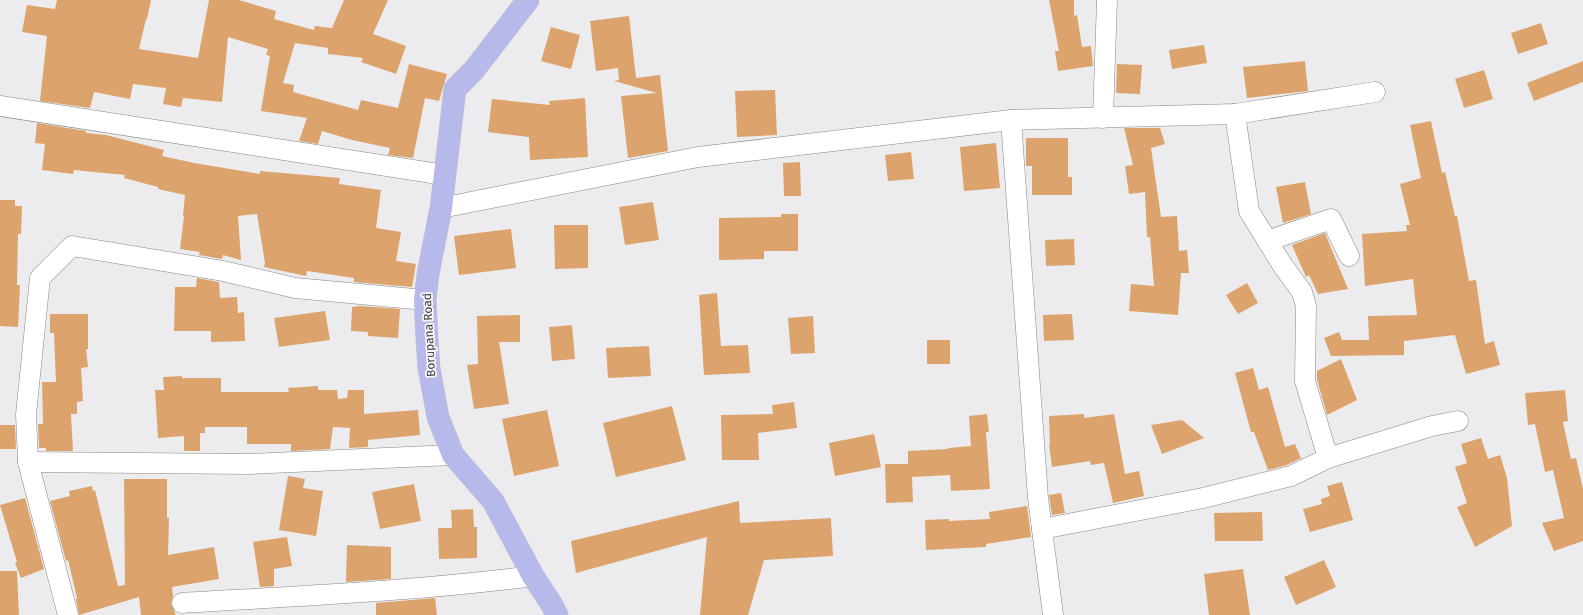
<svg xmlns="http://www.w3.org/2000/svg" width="1583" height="615" font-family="'Fira Sans',sans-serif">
  <rect width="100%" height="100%" fill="#ececee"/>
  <g fill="#dca46c">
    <path d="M 57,0 L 151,0 L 147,19 L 146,19 L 139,49 L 198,58 L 209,0 L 239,0 L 276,11 L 274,19 L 314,30 L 315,26 L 332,28 L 344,0 L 388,0 L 373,34 L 406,46 L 396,74 L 361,62 L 363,58 L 328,54 L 328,48 L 295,43 L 283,83 L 294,85 L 293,92 L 358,110 L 361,100 L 398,108 L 409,64 L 447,74 L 439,101 L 425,98 L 413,158 L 388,155 L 390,148 L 352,140 L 322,131 L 318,144 L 299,141 L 307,118 L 261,111 L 270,56 L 266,55 L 268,49 L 228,37 L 222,102 L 183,98 L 181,107 L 163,104 L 166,88 L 133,84 L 130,99 L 94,92 L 90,108 L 40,101 L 47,36 L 22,32 L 27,5 L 55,9 Z"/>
    <path d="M 1049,0 L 1074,0 L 1074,16 L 1077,15 L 1082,47 L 1091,46 L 1093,66 L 1058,71 L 1055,51 L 1059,51 Z"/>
    <path d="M 629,16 L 636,78 L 660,75 L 668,151 L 628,158 L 621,96 L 657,93 L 614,81 L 619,80 L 618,68 L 596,71 L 590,21 Z"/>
    <path d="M 1541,23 L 1548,44 L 1518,54 L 1511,33 Z"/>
    <path d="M 551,27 L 580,35 L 571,69 L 541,61 Z"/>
    <path d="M 1204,45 L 1207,63 L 1172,69 L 1169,50 Z"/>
    <path d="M 1305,61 L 1308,91 L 1247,98 L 1243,67 Z"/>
    <path d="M 1583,61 L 1583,82 L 1534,101 L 1527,83 Z"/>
    <path d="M 1117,64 L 1142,65 L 1140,94 L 1116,93 Z"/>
    <path d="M 1484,70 L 1493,99 L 1464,108 L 1455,79 Z"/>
    <path d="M 775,90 L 777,135 L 737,137 L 735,91 Z"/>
    <path d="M 585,98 L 588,157 L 530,160 L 529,137 L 488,132 L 492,99 L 550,105 L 549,101 Z"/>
    <path d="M 1431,121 L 1442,173 L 1445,172 L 1455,216 L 1457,216 L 1469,281 L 1476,280 L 1485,344 L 1494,341 L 1500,365 L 1466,374 L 1455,335 L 1404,341 L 1404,355 L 1331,356 L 1324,338 L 1339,332 L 1342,340 L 1369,340 L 1368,316 L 1417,315 L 1413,279 L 1365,286 L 1362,234 L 1407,231 L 1406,225 L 1410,225 L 1400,184 L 1421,178 L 1410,125 Z"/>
    <path d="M 37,123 L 86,131 L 86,133 L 106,135 L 164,150 L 162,156 L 194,163 L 260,174 L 260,171 L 340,178 L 339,184 L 381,190 L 376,228 L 401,232 L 396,261 L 416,264 L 412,287 L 354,282 L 354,278 L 307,271 L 306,276 L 264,267 L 265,263 L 257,214 L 238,216 L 241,260 L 223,255 L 222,259 L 199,255 L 200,252 L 180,249 L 184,216 L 183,216 L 185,195 L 158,189 L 158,187 L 124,178 L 125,175 L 74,170 L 73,174 L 42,170 L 45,144 L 35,143 Z"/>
    <path d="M 1124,128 L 1160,128 L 1165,144 L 1151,148 L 1161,217 L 1177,216 L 1179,251 L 1187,250 L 1189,273 L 1181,273 L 1178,315 L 1129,311 L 1131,284 L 1154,286 L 1150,237 L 1147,237 L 1145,192 L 1129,194 L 1125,166 L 1133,165 Z"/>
    <path d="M 1026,138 L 1068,138 L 1068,177 L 1072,177 L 1072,195 L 1032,195 L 1032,166 L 1026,166 Z"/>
    <path d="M 996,143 L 1000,188 L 964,191 L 960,147 Z"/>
    <path d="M 911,152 L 914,179 L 888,181 L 885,155 Z"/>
    <path d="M 800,162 L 801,196 L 784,196 L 783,163 Z"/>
    <path d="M 1305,182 L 1311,214 L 1283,223 L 1276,187 Z"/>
    <path d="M 0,200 L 15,200 L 15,206 L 22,206 L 21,234 L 18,234 L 17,285 L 20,285 L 18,327 L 0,326 Z"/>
    <path d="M 653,202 L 659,240 L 625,245 L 619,207 Z"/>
    <path d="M 781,214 L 798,214 L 798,251 L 764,251 L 764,259 L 719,260 L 719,218 L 781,217 Z"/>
    <path d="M 554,225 L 588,225 L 588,268 L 555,269 Z"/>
    <path d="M 511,229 L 516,268 L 459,275 L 454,236 Z"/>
    <path d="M 1325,233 L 1348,289 L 1318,294 L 1309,275 L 1306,277 L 1292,245 Z"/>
    <path d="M 1074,239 L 1075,265 L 1046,266 L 1045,240 Z"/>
    <path d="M 197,278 L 219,282 L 220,298 L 237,297 L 238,313 L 244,312 L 245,341 L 211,342 L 211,331 L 174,331 L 175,287 L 196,287 Z"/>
    <path d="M 1247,283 L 1258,303 L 1238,314 L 1226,295 Z"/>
    <path d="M 717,293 L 721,346 L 748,345 L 750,373 L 704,375 L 699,295 Z"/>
    <path d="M 360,306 L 400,309 L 398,338 L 368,336 L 368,332 L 351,331 L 352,307 Z"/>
    <path d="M 325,311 L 330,340 L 279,347 L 274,318 Z"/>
    <path d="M 50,314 L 88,314 L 88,349 L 86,349 L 88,367 L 81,368 L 83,401 L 77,402 L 77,414 L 71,414 L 73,451 L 46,451 L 46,448 L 39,448 L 38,424 L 43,424 L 42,382 L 56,382 L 54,333 L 50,333 Z"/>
    <path d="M 1072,314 L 1074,340 L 1044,341 L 1043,315 Z"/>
    <path d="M 520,315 L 520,342 L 499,342 L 509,404 L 474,409 L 467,365 L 478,364 L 477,316 Z"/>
    <path d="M 813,316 L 815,353 L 791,354 L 788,318 Z"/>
    <path d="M 572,325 L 575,359 L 552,361 L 549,327 Z"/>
    <rect x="927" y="340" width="23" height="24"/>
    <path d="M 649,346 L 651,376 L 608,378 L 606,348 Z"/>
    <path d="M 1341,359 L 1357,400 L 1327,415 L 1317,379 L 1317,371 Z"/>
    <path d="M 1253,368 L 1259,390 L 1268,387 L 1285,447 L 1295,444 L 1301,458 L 1287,465 L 1268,470 L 1254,432 L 1251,432 L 1235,373 Z"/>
    <path d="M 182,376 L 182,378 L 221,378 L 221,392 L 289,392 L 288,388 L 318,386 L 318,390 L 337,390 L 338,399 L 347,398 L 348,390 L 364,390 L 364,414 L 418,410 L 420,435 L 368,440 L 368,447 L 349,448 L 350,428 L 333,427 L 330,449 L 291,451 L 291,444 L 247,444 L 247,427 L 205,427 L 205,433 L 200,433 L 200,451 L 184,451 L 184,436 L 158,438 L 155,390 L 164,390 L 163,377 Z"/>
    <path d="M 1565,390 L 1568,421 L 1563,422 L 1571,459 L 1576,458 L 1583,489 L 1583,541 L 1554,551 L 1542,523 L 1564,518 L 1553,470 L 1545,472 L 1535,424 L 1528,425 L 1525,393 Z"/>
    <path d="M 794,402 L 797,428 L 758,433 L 759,460 L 722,460 L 721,415 L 773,414 L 772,405 Z"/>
    <path d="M 672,406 L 686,460 L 616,477 L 603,423 Z"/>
    <path d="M 547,410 L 559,466 L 514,476 L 502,419 Z"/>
    <path d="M 987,414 L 989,432 L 986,432 L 990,489 L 951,491 L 950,475 L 912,477 L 913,502 L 886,503 L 885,464 L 908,464 L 908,451 L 948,449 L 948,448 L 971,446 L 969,416 Z"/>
    <path d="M 1084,414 L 1084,418 L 1114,414 L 1125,474 L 1139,471 L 1144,496 L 1113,503 L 1104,463 L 1091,465 L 1090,461 L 1052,467 L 1049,445 L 1050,445 L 1049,416 Z"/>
    <path d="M 1182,420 L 1204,438 L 1162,454 L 1151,425 Z"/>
    <path d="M 0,425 L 15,425 L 16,449 L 0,449 Z"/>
    <path d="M 874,434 L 881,467 L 835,476 L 829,443 Z"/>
    <path d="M 1481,438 L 1488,459 L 1500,455 L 1507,478 L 1512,526 L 1475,547 L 1457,507 L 1467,503 L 1455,467 L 1467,463 L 1461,444 Z"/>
    <path d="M 288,476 L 305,479 L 303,488 L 323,491 L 316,536 L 279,530 Z"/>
    <path d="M 124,479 L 167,479 L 167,518 L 169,518 L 168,555 L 214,547 L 219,579 L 172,587 L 173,596 L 171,604 L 176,615 L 141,615 L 139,597 L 79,615 L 76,599 L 77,598 L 68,560 L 66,561 L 50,501 L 70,496 L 69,491 L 92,486 L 93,491 L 95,490 L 118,586 L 125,585 Z"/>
    <path d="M 1342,482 L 1353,520 L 1310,532 L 1303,509 L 1322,504 L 1321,499 L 1330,496 L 1327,486 Z"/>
    <path d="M 414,484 L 421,521 L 380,529 L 372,492 Z"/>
    <path d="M 1061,493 L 1065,513 L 1052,515 L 1049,495 Z"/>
    <path d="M 25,498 L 44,569 L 21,578 L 15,563 L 17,562 L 0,505 Z"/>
    <path d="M 739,501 L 740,523 L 831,518 L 833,556 L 764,560 L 748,615 L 700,615 L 707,537 L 576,573 L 571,541 Z"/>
    <path d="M 1027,506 L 1031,537 L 986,544 L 986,547 L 926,550 L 925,520 L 949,519 L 949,521 L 990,519 L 989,512 Z"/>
    <path d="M 473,509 L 474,527 L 477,527 L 477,558 L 439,559 L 438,528 L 452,528 L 451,510 Z"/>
    <path d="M 1262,512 L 1263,541 L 1215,541 L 1214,513 Z"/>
    <path d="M 287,537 L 292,566 L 274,569 L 274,586 L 260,587 L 253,542 Z"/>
    <path d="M 347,545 L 391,547 L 391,579 L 346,582 Z"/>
    <path d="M 1324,560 L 1336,587 L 1296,605 L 1284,577 Z"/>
    <path d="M 1243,569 L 1250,615 L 1209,615 L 1204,574 Z"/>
    <path d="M 0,571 L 17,571 L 19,615 L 0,615 Z"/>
    <path d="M 435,598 L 437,615 L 376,615 L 376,603 Z"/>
  </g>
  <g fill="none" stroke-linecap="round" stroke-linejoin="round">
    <defs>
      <g id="minor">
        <path d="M 0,106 L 445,175"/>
        <path d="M 1235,114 L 1249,211 L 1283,266 L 1302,292 L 1306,306 L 1305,381 L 1328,458"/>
        <path d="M 1103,118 L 1107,0"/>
        <path d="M 1011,120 L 1038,498 L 1053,615"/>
        <path d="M 441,208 L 698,157 L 1011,120 L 1235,114 L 1375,92"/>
        <path d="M 1267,241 L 1331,219 L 1349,256"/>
        <path d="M 28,462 L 249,464 L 453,455"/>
        <path d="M 1042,529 L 1203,498 L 1291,476 L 1328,458 L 1432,426 L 1458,421"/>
        <path d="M 182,603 C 299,596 417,591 533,576"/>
        <path d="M 68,615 L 28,462 L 26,414 L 40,278 L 72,246 L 223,271 L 295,288 L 425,300"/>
      </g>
      <path id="primary" d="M 528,0 L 474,70 L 455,89 L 441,208 L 428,274 L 425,300 L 427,339 L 429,368 L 438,417 L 453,455 L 493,501 L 533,576 L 552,605 L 557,615"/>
    </defs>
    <use href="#minor" stroke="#878789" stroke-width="21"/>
    <use href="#primary" stroke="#c8c8c9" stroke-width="23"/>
    <use href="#minor" stroke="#fff" stroke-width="20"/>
    <use href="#primary" stroke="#b6b9ea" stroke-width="22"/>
  </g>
  <g text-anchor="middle" stroke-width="3.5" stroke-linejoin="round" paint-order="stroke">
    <g font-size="12" fill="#3c3c3d" stroke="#f9f9fc">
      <text transform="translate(429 335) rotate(-93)" y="4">Borupana Road</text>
    </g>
  </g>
</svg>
